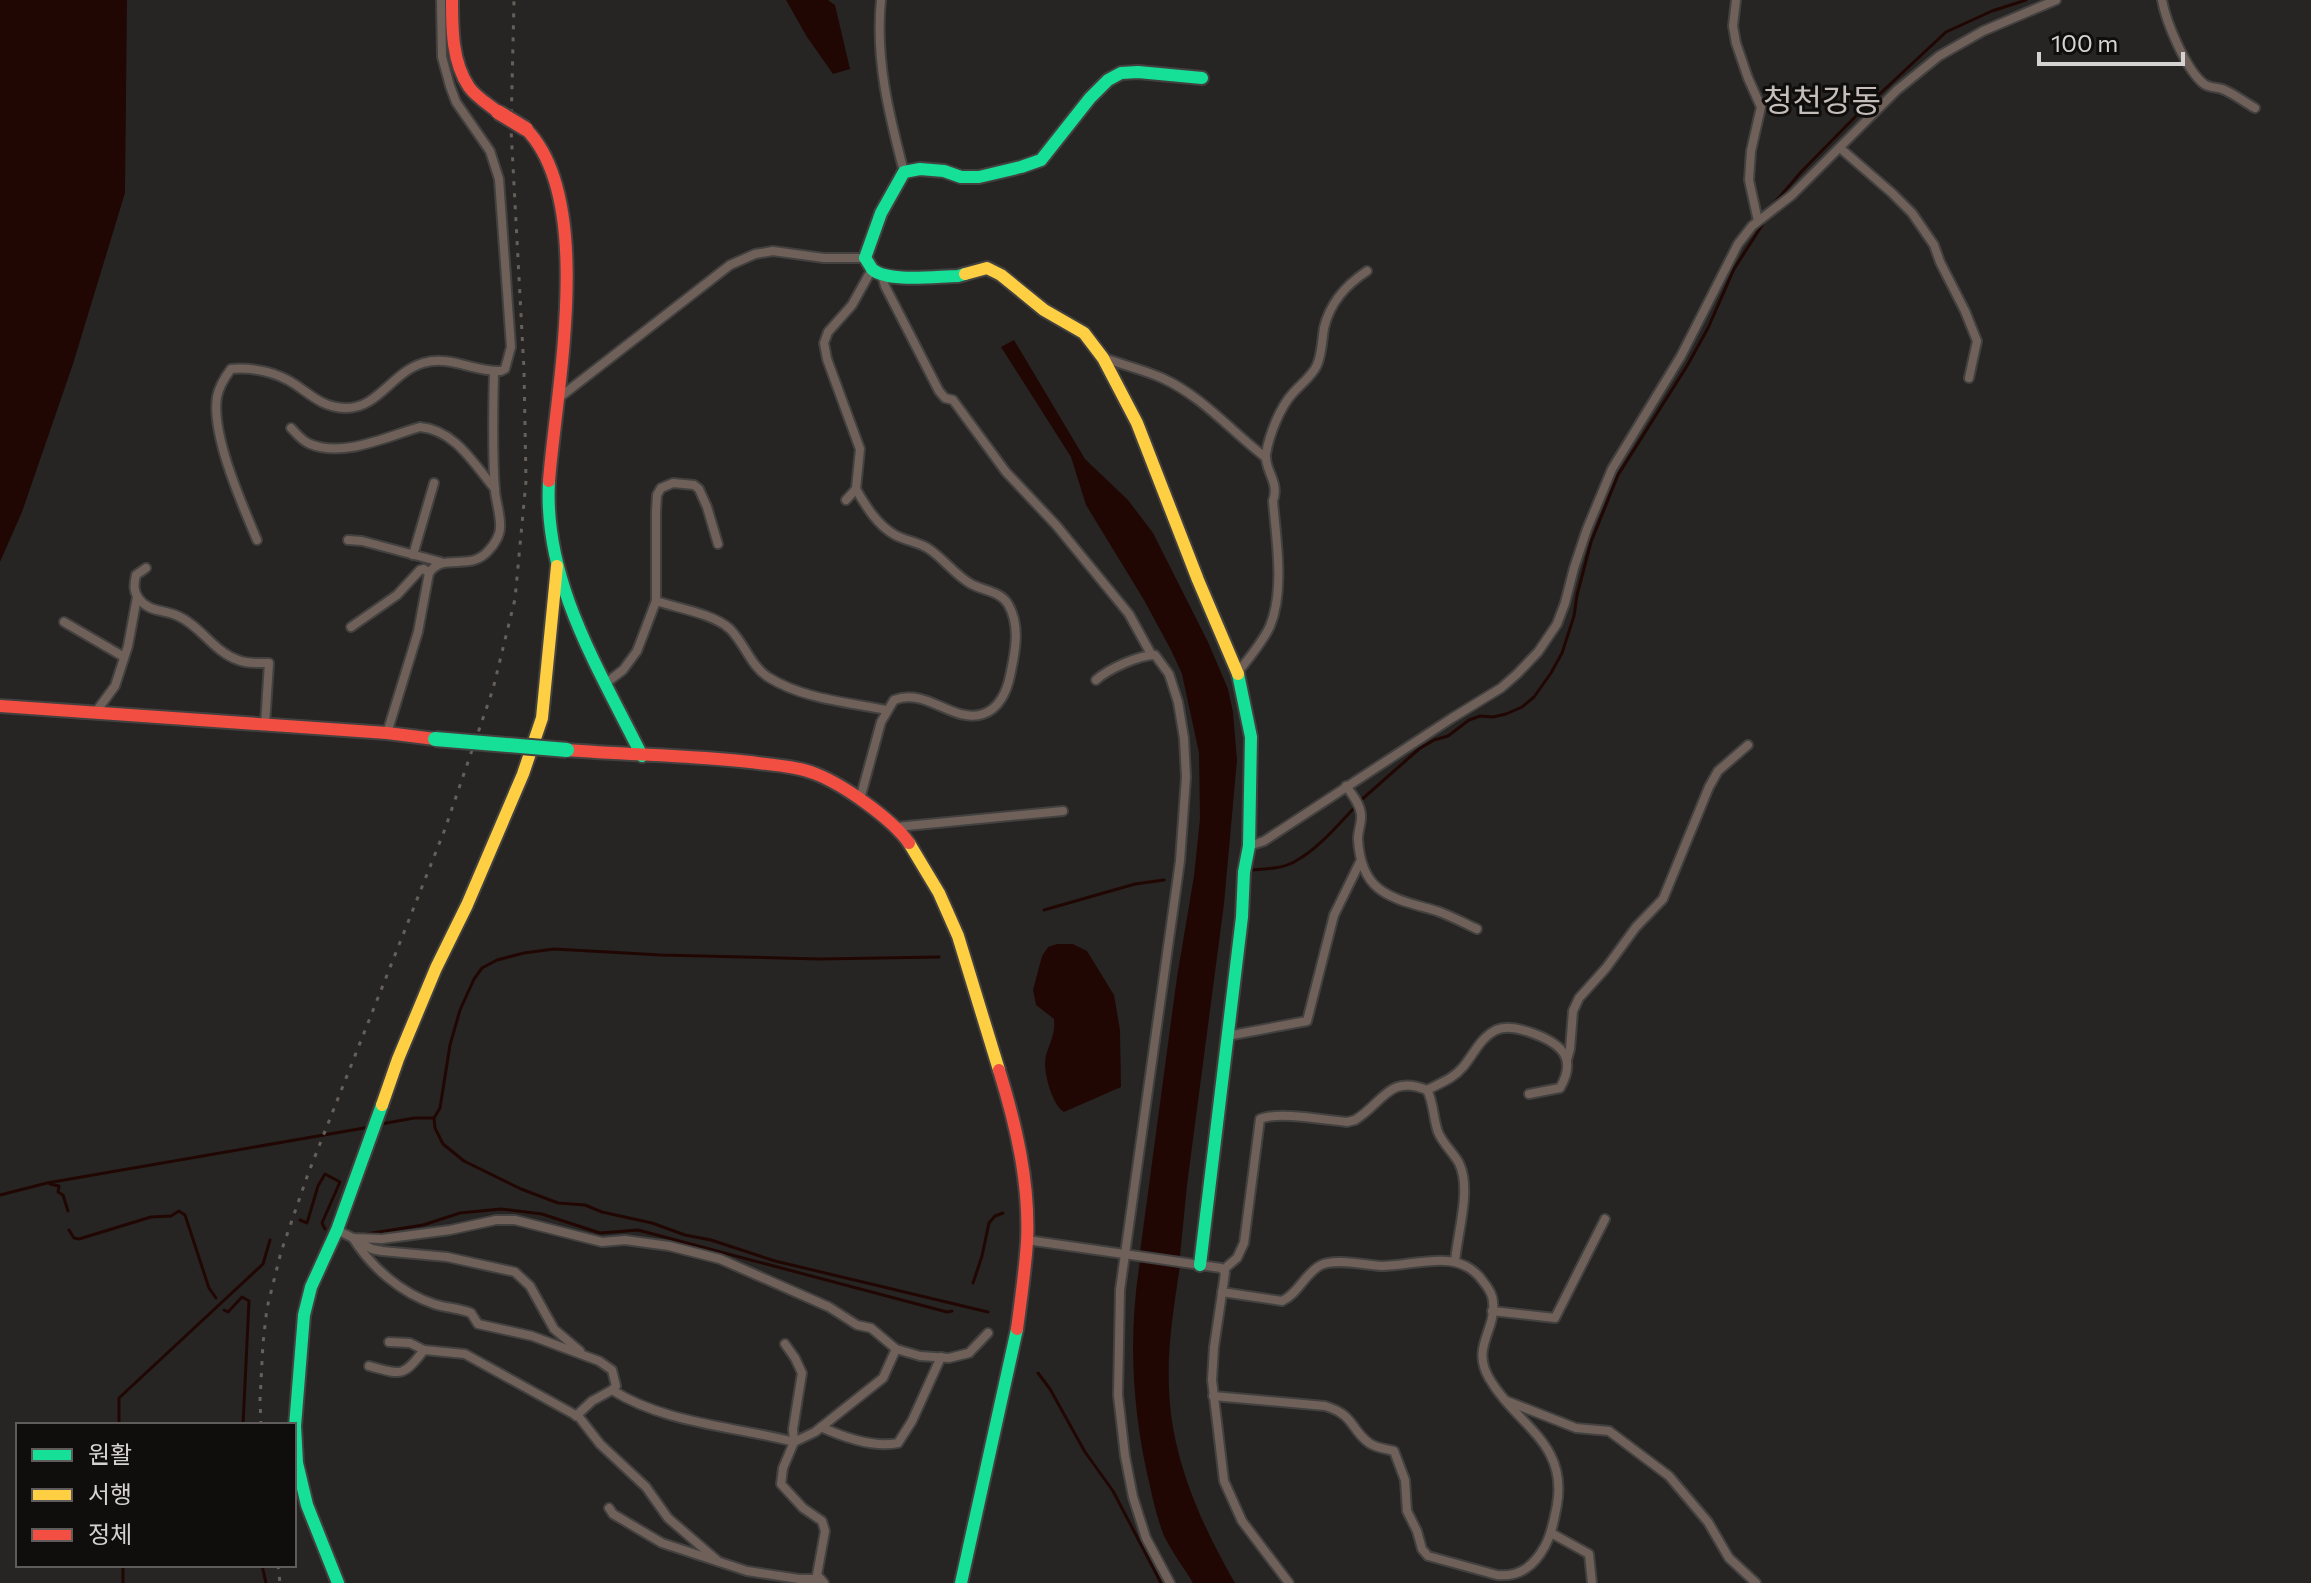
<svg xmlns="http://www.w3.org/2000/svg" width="2311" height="1583" font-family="Commissioner,'Noto Sans KR',sans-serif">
  <rect width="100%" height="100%" fill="#272523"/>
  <g fill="#210703">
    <path d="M 0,0 L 127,0 L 125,193 L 73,364 L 22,512 L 0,562 Z"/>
    <path d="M 786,0 L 828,0 L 835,5 L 850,69 L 833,74 L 807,37 Z"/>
    <path d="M 1014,340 L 1085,459 L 1128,500 L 1153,533 L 1208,642 L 1228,689 L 1233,712 L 1237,760 L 1224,904 L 1187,1185 L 1180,1256 L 1140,1252 L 1177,977 L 1194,876 L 1200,819 L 1199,753 L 1182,674 L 1172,652 L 1144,600 L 1086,505 L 1071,457 L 1001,347 Z"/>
    <path d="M 1057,944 L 1073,944 L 1087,951 L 1114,995 L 1120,1030 L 1121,1087 L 1064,1112 C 1053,1106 1045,1077 1045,1064 C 1045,1048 1056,1039 1054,1019 L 1036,1005 L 1033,990 L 1042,956 L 1048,947 Z"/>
    <path d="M 1140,1261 L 1180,1266 C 1174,1306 1167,1347 1169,1388 C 1171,1457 1201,1524 1235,1583 L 1193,1583 C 1184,1568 1172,1552 1164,1536 C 1157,1518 1153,1500 1149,1482 C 1132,1410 1128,1335 1140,1261 Z"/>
  </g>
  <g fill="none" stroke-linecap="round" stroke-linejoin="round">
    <g stroke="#210703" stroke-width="3">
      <path d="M 1770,208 L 1802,171 L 1856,116 L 1946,32 L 1992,11 L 2026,0"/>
      <path d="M 1360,801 L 1419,749 L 1434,740 L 1448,736 L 1469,720 L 1480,716 L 1493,717 L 1506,714 L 1522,707 L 1534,697 L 1551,673 L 1562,653 L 1574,616 L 1577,595 L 1591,542 L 1618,475 L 1687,366 L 1708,328 L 1734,269 L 1766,219"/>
      <path d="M 1250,870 C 1265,869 1281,869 1294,862 C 1317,850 1337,826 1355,807"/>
      <path d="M 1044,910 L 1135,884 L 1164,880"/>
      <path d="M 434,1118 L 440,1108 L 450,1045 L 460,1010 L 474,979 L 482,968 L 497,960 L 524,953 L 554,949 L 661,955 L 819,959 L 939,957"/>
      <path d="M 381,1124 L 414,1118 L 434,1118 L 435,1128 L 443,1144 L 464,1161 L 521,1189 L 558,1203 L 585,1205 L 602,1212 L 652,1223 L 685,1235 L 711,1240 L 775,1261 L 988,1312"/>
      <path d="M 50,1184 L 59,1186 L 58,1192 L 63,1195 L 68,1211"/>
      <path d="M 0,1195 L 47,1183 L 370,1127"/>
      <path d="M 300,1220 L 307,1223 L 318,1186 L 325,1174 L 340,1182 L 322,1223 L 325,1229"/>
      <path d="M 69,1230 L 74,1238 L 79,1239 L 151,1217 L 171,1216 L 179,1211 L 185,1215 L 209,1288 L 216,1298"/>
      <path d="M 366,1234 L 423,1225 L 460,1213 L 501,1209 L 542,1214 L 600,1233 L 638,1230 L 947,1312 L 952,1311"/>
      <path d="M 973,1283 L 982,1256 L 989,1223 L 995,1216 L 1003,1213"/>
      <path d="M 224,1310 L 228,1312 L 242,1297 L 249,1301 L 243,1425"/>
      <path d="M 1038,1373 L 1050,1389 L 1085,1452 L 1113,1491 L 1161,1583"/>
      <path d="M 119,1425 L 119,1398 L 263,1264 L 270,1240"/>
      <path d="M 123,1565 L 123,1583"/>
      <path d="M 262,1565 L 266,1583"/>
    </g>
    <defs>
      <g id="street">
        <path d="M 881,0 C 875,59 889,115 904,172"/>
        <path d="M 1736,0 L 1733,26 L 1736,43 L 1748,78 L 1761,107 L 1751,151 L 1749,180 L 1758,221"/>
        <path d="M 2162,0 C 2166,22 2186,70 2204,84 C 2210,88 2216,87 2222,89 C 2233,93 2244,102 2255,108"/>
        <path d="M 1840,148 L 1892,193 L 1912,213 L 1934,245 L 1940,262 L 1965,311 L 1977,341 L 1969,378"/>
        <path d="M 882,275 L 885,286 L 939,391 L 945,398 L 953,400 L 1006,472 L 1056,525 L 1129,614 L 1151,654"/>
        <path d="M 1104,358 C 1123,365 1144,370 1162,378 C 1202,396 1231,431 1265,457"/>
        <path d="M 560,397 L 730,265 L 755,254 L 773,251 L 824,258 L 865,258"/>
        <path d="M 291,428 C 297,434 302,441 310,444 C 344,458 388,436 420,427 C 455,430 474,464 495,489"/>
        <path d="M 856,489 C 865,505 877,525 895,535 C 906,541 919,542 929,549 C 944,559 955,575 971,584 C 984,591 1000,591 1008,604 C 1021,626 1015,653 1010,676 C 1007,691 999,709 983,714 C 953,724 927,687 894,700 L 881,722 L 860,799"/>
        <path d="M 846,500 L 856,489 L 860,449 L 827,359 L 824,343 L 828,332 L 852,305 L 872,269"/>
        <path d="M 257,540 C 242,504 211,435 217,397 C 219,386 225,377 231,369 C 253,367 277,372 296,385 C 312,396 323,407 345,408 C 378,409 392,372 423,363 C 451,355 473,372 501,371 L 505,369 L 511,347 L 499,179 L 490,151 L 456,102 L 450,86 L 442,57 L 441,0"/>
        <path d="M 348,540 L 362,541 L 441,562"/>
        <path d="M 413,555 L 434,483"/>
        <path d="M 146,568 L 136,575 C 134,584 133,591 139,599 C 150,613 164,609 178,616 C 201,626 214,652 238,660 C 247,664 259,663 269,663 L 265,725"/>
        <path d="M 656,601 C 677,608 714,614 730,629 C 745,644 750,665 768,677 C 803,699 847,702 886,710"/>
        <path d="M 64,622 L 124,657"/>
        <path d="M 351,627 L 397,595 L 420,570 L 424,569 L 429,573"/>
        <path d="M 1238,672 C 1249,658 1263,642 1270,626 C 1285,590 1276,539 1273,501 C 1280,482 1264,470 1266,454 C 1269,435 1280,407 1293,393 C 1301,384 1313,375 1317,365 C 1322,354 1322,340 1324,328 C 1330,302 1346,285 1367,271"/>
        <path d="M 1096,680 C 1108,669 1139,655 1155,655 L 1169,674 L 1178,702 L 1184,738 L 1186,777 L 1180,861 L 1120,1290 L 1118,1395 L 1125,1456 L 1133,1497 L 1146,1538 L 1170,1583"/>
        <path d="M 606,683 L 623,670 L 637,651 L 656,601 L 656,512 L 657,495 L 661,488 L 673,483 L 694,485 L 699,489 L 707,507 L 718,544"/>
        <path d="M 95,713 L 115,686 L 128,646 L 137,597"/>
        <path d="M 387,733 L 418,632 L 429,573 C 444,551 470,573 489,550 C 494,545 500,535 500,528 C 501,516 496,502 495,491 C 492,452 493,411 494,372"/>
        <path d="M 1346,786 C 1352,794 1360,804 1361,814 C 1362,822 1358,830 1358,839 C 1361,895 1393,898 1437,911 C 1451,916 1464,923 1477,929"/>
        <path d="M 896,827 L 1063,811"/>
        <path d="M 1249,846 L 1264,841 L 1452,718 L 1501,688 L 1517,674 L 1538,652 L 1557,624 L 1565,603 L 1574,568 L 1587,529 L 1612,469 L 1681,356 L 1738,244 L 1752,226 L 1792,195 L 1897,90 L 1939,56 L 1983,31 L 2056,0"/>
        <path d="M 1227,1036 L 1307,1021 L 1334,915 L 1361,860"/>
        <path d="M 1567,1060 L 1570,1049 L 1573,1011 L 1579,998 L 1606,968 L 1636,927 L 1663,899 L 1709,787 L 1718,771 L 1748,745"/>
        <path d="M 1427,1090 C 1440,1083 1453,1079 1463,1067 C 1474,1054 1480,1038 1496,1030 C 1507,1025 1521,1029 1532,1033 C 1560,1043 1578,1057 1560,1088 L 1529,1094"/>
        <path d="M 337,1230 L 353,1238 L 382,1239 L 450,1230 L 496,1220 L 515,1220 L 602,1242 L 625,1240 L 669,1246 L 720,1259 L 829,1307 L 857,1325 L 871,1328 L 896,1349 L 920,1356 L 949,1358 L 969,1353 L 988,1333"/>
        <path d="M 353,1238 C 371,1267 401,1293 434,1304 C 446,1308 459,1308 471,1313 L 478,1324 L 532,1336 L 599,1361 L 612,1370 L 616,1386 L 612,1390"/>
        <path d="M 1027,1240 L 1221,1268 L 1225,1272 L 1224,1280 L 1214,1347 L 1212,1380 L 1224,1481 L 1242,1521 L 1289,1583"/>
        <path d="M 357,1241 L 372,1249 L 382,1251 L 447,1257 L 515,1272 L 530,1286 L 554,1329 L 580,1351"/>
        <path d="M 1223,1270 L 1237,1258 L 1244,1243 L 1260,1119 C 1278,1111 1325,1120 1347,1122 L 1355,1120 C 1383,1103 1389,1074 1427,1090 C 1434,1103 1433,1118 1438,1132 C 1443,1144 1453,1152 1459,1163 C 1472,1189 1457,1234 1455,1262"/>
        <path d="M 1492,1311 L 1555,1318 L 1605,1219"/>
        <path d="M 389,1342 L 410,1343 L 424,1350 L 465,1354 L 579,1417 L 600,1444 L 646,1487 L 668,1518 L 718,1561"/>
        <path d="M 369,1366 C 402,1375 403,1377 424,1350"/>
        <path d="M 1213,1396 L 1325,1406 C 1355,1415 1350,1429 1369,1443 C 1376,1448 1386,1449 1394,1451 L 1405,1480 L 1407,1511 L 1417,1531 L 1422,1549 L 1428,1556 L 1497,1575 C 1520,1577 1534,1566 1545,1546 C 1552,1533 1554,1520 1557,1505 C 1568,1442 1516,1425 1489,1378 C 1471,1347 1496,1331 1493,1302 C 1493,1294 1487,1286 1482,1280 C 1458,1247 1416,1266 1381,1266 C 1366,1265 1334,1258 1321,1265 C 1305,1273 1298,1294 1282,1301 L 1222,1292"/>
        <path d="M 1507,1401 L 1576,1428 L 1609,1431 L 1669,1476 L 1708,1522 L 1729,1558 L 1756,1583"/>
        <path d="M 576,1416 L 592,1401 L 612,1390 C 666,1424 734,1426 794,1442 L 793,1429 L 802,1373 L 795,1358 L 785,1344"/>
        <path d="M 821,1427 C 843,1437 874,1448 898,1443 L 912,1421 L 941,1357"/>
        <path d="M 609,1508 L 613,1514 L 662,1543 L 747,1571 L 799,1579 L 820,1579"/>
        <path d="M 1551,1533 L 1589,1554 L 1592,1583"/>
        <path d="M 824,1583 L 817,1575 L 825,1531 L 822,1521 L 803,1508 L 781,1484 L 783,1468 L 794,1442 L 815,1432 L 883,1378 L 896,1349"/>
      </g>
      <g id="fast">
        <path d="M 965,274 L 958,276 C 938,276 887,283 872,269 C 872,269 866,259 865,258 L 881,213 L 904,172 L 920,169 L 944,171 L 961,177 L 979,177 L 1021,167 L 1041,160 L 1090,98 L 1108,80 L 1121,73 L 1138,72 L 1202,78"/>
        <path d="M 549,481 C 543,581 599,669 642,756"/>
        <path d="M 1200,1265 L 1242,917 L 1244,872 L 1249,846 L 1251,737 L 1238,674"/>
        <path d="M 338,1583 L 307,1505 L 297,1463 L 295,1426 L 304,1315 L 311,1287 L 337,1230 L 382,1105"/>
        <path d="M 961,1583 L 1017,1329"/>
      </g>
      <g id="slow">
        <path d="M 965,274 L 987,268 L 1001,275 L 1044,310 L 1084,333 L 1103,358 L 1137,423 L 1198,580 L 1238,674"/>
        <path d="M 909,843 L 939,893 L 958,936 L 999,1070"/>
        <path d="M 382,1105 L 398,1059 L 436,968 L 467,905 L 523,774 L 542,718 L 557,566"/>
      </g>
      <g id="jam">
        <path d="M 452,0 C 452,29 452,62 469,87 C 476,97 488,104 498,112"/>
        <path d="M 526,129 C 596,200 556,390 549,481"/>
        <path d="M 0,706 L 387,733 L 435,739"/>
        <path d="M 567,750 C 628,755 690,755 750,762 C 772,765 796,766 816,774 C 844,785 892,819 909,843"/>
        <path d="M 999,1070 C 1016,1125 1030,1183 1027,1242 C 1025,1271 1021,1300 1017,1329"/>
      </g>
    </defs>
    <use href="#street" stroke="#424140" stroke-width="12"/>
    <use href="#fast" stroke="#424140" stroke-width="16"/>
    <use href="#slow" stroke="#424140" stroke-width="16"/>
    <use href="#jam" stroke="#424140" stroke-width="16"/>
    <use href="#street" stroke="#6f6159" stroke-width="8"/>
    <use href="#fast" stroke="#16e098" stroke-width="12"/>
    <use href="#slow" stroke="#ffcf43" stroke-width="12"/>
    <use href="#jam" stroke="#f24e42" stroke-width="12"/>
    <g stroke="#665f5a" stroke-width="3" stroke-dasharray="4 8" stroke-linecap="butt">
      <path d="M 261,1425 L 260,1400 L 263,1343 L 267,1308 L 281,1252 L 308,1174 L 445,829 L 493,689 L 515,599 L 526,481 L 524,370 L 511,129 L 514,0"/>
      <path d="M 278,1565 L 280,1583"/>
    </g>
    <defs>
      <path id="fast-bridge" d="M 435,739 L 567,750"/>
      <path id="jam-bridge" d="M 498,112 L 526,129"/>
    </defs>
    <use href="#fast-bridge" stroke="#424140" stroke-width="18" stroke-linecap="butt"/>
    <use href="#jam-bridge" stroke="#424140" stroke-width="18" stroke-linecap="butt"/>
    <use href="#fast-bridge" stroke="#16e098" stroke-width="14"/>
    <use href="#jam-bridge" stroke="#f24e42" stroke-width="14"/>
  </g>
  <g text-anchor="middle" stroke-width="6" stroke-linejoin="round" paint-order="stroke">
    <g font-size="32" fill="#c4bdba" stroke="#100e0c">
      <text x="1822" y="112">청천강동</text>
    </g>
  </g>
  <rect x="16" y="1423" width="280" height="144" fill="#100e0c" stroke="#5f5c5b" stroke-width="2"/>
  <rect x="32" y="1449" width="40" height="12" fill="#16e098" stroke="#5f5c5b" stroke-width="2"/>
  <text x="88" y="1463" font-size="24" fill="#d6d2d1">원활</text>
  <rect x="32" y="1489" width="40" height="12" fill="#ffcf43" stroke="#5f5c5b" stroke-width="2"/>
  <text x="88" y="1503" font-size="24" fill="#d6d2d1">서행</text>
  <rect x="32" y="1529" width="40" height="12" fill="#f24e42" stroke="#5f5c5b" stroke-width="2"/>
  <text x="88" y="1543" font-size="24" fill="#d6d2d1">정체</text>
  <path d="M2039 52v12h144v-12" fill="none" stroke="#d6d2d1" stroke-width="4"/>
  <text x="2051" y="52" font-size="24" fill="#d6d2d1" stroke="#100e0c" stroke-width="6" paint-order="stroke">100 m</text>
</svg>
